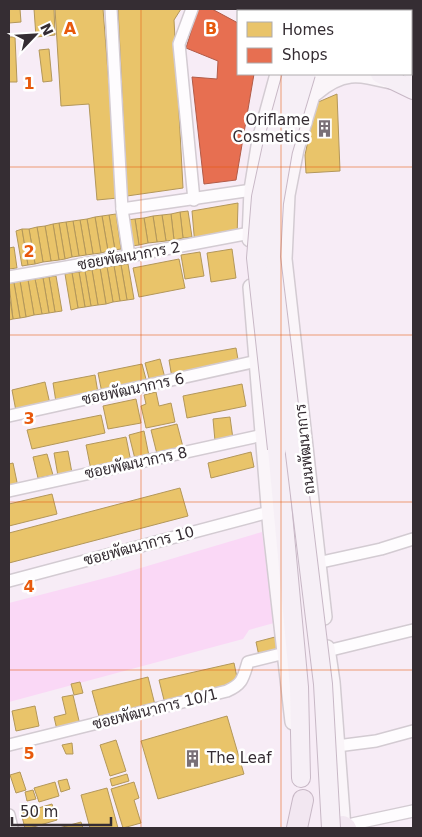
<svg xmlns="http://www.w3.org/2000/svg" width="422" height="837" font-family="'DejaVu Sans',Sarabun,sans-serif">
  <rect width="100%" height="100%" fill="#f7ecf6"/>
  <path fill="#fad8f6" d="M 262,532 L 274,623 L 249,630 L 243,639 L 9,702 L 9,603 L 117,575 Z"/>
  <g fill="#e9c46a" stroke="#b3975a">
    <path d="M 9,9 L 20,9 L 21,22 L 9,23 Z"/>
    <path d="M 34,9 L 54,9 L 55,35 L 36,37 Z"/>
    <path d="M 55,9 L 103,9 L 118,198 L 97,200 L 89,104 L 61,106 Z"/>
    <path d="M 118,9 L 181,9 L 174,20 L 183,188 L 127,196 Z"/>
    <path d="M 373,9 L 404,9 L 405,11 L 374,11 Z"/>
    <path d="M 411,22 L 413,26 L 413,62 L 411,60 Z"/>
    <path d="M 9,37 L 15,37 L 17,82 L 9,82 Z"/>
    <path d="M 49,49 L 52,81 L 43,82 L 39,50 Z"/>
    <path d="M 337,94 L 340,171 L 306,173 L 305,155 L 316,103 Z"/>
    <path d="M 238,203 L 237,238 L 195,246 L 192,211 Z"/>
    <path d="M 188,211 L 192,237 L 183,238 L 180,212 Z"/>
    <path d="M 180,212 L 183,238 L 174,240 L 171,214 Z"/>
    <path d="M 116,214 L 121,249 L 115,250 L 109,215 Z"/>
    <path d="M 171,214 L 174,240 L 166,241 L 162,215 Z"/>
    <path d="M 109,215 L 115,250 L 108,251 L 102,216 Z"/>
    <path d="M 162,215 L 166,241 L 157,242 L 153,216 Z"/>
    <path d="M 102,216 L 108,251 L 101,253 L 95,217 Z"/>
    <path d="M 153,216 L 157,242 L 148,243 L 144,218 Z"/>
    <path d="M 95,217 L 101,253 L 93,254 L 87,219 Z"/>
    <path d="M 144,218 L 148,243 L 139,245 L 135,219 Z"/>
    <path d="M 87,219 L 93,254 L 86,255 L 80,220 Z"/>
    <path d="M 135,219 L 139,245 L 131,246 L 127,220 Z"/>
    <path d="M 80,220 L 86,255 L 79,256 L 73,221 Z"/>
    <path d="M 73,221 L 79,256 L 72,257 L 66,222 Z"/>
    <path d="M 66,222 L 72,257 L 65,259 L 59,223 Z"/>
    <path d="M 59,223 L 65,259 L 59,260 L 53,224 Z"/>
    <path d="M 53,224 L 59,260 L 51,261 L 45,226 Z"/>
    <path d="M 45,226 L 51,261 L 43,262 L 37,227 Z"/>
    <path d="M 37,227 L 43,262 L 35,264 L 29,229 Z"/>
    <path d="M 22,229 L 28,265 L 22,266 L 16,231 Z"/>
    <path d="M 22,229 L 29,229 L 35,264 L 28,265 Z"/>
    <path d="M 14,247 L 17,268 L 9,269 L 9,248 Z"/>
    <path d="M 232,249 L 236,278 L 211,282 L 207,253 Z"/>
    <path d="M 200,252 L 204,276 L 185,279 L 181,255 Z"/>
    <path d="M 179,259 L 185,288 L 139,297 L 133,268 Z"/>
    <path d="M 128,264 L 134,299 L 127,300 L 121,265 Z"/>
    <path d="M 121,265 L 127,300 L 120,301 L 114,266 Z"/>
    <path d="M 114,266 L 120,301 L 113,302 L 107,267 Z"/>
    <path d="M 107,267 L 113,302 L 106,304 L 100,268 Z"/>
    <path d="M 100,268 L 106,304 L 98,305 L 92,270 Z"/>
    <path d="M 92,270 L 98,305 L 91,306 L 85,271 Z"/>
    <path d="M 85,271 L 91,306 L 85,307 L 79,272 Z"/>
    <path d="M 79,272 L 85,307 L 78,308 L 72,273 Z"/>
    <path d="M 72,273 L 78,308 L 71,310 L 65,274 Z"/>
    <path d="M 56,276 L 62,311 L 55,312 L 49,277 Z"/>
    <path d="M 49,277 L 55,312 L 49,313 L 43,278 Z"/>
    <path d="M 43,278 L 49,313 L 42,314 L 35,279 Z"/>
    <path d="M 35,279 L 42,314 L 34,315 L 28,280 Z"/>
    <path d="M 28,280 L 34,315 L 26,317 L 20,281 Z"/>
    <path d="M 20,281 L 26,317 L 20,318 L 14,283 Z"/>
    <path d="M 9,283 L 14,283 L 20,318 L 13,319 Z"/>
    <path d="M 9,293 L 13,319 L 9,320 Z"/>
    <path d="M 236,348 L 240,371 L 173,384 L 169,360 Z"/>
    <path d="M 160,359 L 165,378 L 150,382 L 145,363 Z"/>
    <path d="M 142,364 L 147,383 L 102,393 L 98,373 Z"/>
    <path d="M 95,375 L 98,393 L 56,402 L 53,383 Z"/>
    <path d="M 45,382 L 50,404 L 16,411 L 12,390 Z"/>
    <path d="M 242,384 L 246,406 L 187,418 L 183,396 Z"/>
    <path d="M 156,392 L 159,406 L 171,403 L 175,422 L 146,428 L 141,406 L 146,404 L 144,395 Z"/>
    <path d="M 136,399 L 141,423 L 108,429 L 103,406 Z"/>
    <path d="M 101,415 L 105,433 L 32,449 L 27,430 Z"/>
    <path d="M 230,417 L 233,439 L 215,441 L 213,419 Z"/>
    <path d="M 177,424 L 183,447 L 157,454 L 151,430 Z"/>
    <path d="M 144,431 L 149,456 L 135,459 L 129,435 Z"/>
    <path d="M 126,437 L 131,462 L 91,470 L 86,445 Z"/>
    <path d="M 68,451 L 72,473 L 58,476 L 54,453 Z"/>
    <path d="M 251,452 L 254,467 L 211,478 L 208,463 Z"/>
    <path d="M 47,454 L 53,475 L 38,478 L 33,457 Z"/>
    <path d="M 13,463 L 18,487 L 9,488 L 9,464 Z"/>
    <path d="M 180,488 L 188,516 L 9,563 L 9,533 Z"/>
    <path d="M 52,494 L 57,514 L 9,526 L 9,504 Z"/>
    <path d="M 275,637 L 279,651 L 259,656 L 256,642 Z"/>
    <path d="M 234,663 L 239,687 L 165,704 L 159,680 Z"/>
    <path d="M 148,677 L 155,705 L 100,720 L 92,691 Z"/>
    <path d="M 80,682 L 83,693 L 74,695 L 71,684 Z"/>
    <path d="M 73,695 L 80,725 L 57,730 L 54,717 L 66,714 L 62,697 Z"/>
    <path d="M 35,706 L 39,726 L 16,731 L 12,711 Z"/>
    <path d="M 227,716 L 244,774 L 158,799 L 141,741 Z"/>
    <path d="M 116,740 L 126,771 L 110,776 L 100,745 Z"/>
    <path d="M 72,743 L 73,754 L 66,754 L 62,745 Z"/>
    <path d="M 20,772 L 26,790 L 16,793 L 10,775 Z"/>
    <path d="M 127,774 L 129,781 L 112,786 L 110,779 Z"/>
    <path d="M 67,779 L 70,789 L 61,792 L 58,781 Z"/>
    <path d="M 55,782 L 59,796 L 39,802 L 34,788 Z"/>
    <path d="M 134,782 L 139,798 L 134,800 L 141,823 L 123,828 L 111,789 Z"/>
    <path d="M 107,788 L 118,828 L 90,828 L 81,795 Z"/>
    <path d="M 33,790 L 36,799 L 27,801 L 25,792 Z"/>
    <path d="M 52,804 L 57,820 L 30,828 L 25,828 L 21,813 Z"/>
    <path d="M 81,822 L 83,828 L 59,828 Z"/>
  </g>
  <path fill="#e76f51" stroke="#b25b48" d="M 198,9 L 212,9 L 238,23 L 238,74 L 254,74 L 236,180 L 204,184 L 192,77 L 217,79 L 218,61 L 186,48 Z"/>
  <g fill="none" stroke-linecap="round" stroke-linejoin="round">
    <defs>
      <g id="minor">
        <path d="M 111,9 L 122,209 L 129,256"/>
        <path d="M 192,9 L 179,44 L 194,200"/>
        <path d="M 122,209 L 252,190"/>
        <path d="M 9,277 L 129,256 L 250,233"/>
        <path d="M 9,416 L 257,361"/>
        <path d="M 9,491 L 263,435"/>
        <path d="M 317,563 L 381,549 L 413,539"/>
        <path d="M 9,581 L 269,512"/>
        <path d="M 327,651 L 413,630"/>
        <path d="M 9,745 L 227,691 C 243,684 243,678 248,662 L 285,653"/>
        <path d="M 337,746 L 376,741 L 413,731"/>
        <path d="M 9,815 L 12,828"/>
        <path d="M 343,826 L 413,811"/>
      </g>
      <g id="secondary">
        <path d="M 321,74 L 312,95 L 296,149 L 287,195 L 284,259 L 324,617"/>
        <path d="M 315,93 C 343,69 358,73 391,81"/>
        <path d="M 250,239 L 252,190 L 260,140 L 278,74"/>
        <path d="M 251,287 L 271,530 L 293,722"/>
        <path d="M 327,648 L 332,682 L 343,828"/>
      </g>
      <g id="primary">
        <path d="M 256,9 L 261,11"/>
        <path d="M 302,9 L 306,11"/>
        <path d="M 368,9 L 369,11"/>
        <path d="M 325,11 L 325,9"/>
        <path d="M 344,11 L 344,9"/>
        <path d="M 411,70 L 413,71"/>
        <path d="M 380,74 L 413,90"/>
        <path d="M 277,449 L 299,687 L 301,778"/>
      </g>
      <g id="motorway">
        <path d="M 343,826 L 346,828"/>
        <path d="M 297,828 L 303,800"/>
      </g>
    </defs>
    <use href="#minor" stroke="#d3cbd2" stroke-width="14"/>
    <use href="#secondary" stroke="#d3cbd2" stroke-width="18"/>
    <use href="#primary" stroke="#c8b8c6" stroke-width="20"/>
    <use href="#motorway" stroke="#c8b8c6" stroke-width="22"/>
    <use href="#minor" stroke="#fefcfe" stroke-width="11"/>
    <use href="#secondary" stroke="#faf5f9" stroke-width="15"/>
    <use href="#primary" stroke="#f6eff6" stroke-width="18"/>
    <use href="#motorway" stroke="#f2e7f1" stroke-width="20"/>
    <defs>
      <g id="primary-bridge">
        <path d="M 306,74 L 283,151 L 274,203 L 271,257 L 323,684 L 331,828"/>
        <path d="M 277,449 L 256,258 L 261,197 L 272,146 L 292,74"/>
      </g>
    </defs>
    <use href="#primary-bridge" stroke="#c8b8c6" stroke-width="20" stroke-linecap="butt"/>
    <use href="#primary-bridge" stroke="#f6eff6" stroke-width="18"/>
  </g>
  <path fill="none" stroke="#e8590c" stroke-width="1" stroke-opacity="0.55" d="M 141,9 L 141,828M 281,9 L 281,11M 281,74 L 281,828M 9,167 L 413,167M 9,335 L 413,335M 9,502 L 413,502M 9,670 L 413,670"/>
  <defs>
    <symbol id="building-bare" viewBox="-9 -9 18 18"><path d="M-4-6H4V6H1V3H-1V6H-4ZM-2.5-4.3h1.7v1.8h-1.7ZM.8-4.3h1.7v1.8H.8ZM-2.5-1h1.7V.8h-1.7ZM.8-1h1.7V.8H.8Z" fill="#797077" stroke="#fff" stroke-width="2.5" paint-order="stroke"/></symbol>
  </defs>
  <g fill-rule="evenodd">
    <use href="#building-bare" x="312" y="116" width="25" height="25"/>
    <use href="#building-bare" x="180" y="746" width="25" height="25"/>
  </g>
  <g text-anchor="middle" stroke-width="5" stroke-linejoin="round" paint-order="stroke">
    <g font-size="15" fill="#352d33" stroke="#fff" text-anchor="end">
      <text x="310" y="125">Oriflame<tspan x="310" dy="17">Cosmetics</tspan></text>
      <text x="207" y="763" text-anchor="start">The Leaf</text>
    </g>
    <g font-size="15" fill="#352d33" stroke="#fff">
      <text transform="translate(129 256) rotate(-10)" y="5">ซอยพัฒนาการ 2</text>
      <text transform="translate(133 389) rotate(-12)" y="5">ซอยพัฒนาการ 6</text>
      <text transform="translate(305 449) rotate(-96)" y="5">ถนนพัฒนาการ</text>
      <text transform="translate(136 463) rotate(-12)" y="5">ซอยพัฒนาการ 8</text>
      <text transform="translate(139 546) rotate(-15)" y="5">ซอยพัฒนาการ 10</text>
      <text transform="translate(155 709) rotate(-14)" y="5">ซอยพัฒนาการ 10/1</text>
    </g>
  </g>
  <g font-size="16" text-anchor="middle" font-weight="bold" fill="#e8590c" stroke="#fff" stroke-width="5" stroke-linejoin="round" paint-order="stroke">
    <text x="70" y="34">A</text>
    <text x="211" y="34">B</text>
    <text x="29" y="89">1</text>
    <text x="29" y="257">2</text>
    <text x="29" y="424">3</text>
    <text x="29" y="592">4</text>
    <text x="29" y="759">5</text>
  </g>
  <rect width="422" height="837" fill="none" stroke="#352d33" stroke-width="20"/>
  <rect x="237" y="10" width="175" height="65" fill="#ffffff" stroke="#aeabad"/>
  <rect x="247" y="22" width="25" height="15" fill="#e9c46a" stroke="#aeabad"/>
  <text x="282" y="35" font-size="15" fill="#352d33">Homes</text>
  <rect x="247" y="48" width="25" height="15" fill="#e76f51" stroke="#aeabad"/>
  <text x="282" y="60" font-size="15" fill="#352d33">Shops</text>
  <g transform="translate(35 35) rotate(65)" stroke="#ffffff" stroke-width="4" paint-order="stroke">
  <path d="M0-4L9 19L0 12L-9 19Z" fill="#352d33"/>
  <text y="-8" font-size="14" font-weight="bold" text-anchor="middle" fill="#352d33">N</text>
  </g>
  <path d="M12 817v8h99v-8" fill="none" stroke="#352d33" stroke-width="2.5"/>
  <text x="20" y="817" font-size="15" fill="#352d33" stroke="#ffffff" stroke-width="4" paint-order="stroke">50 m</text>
</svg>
